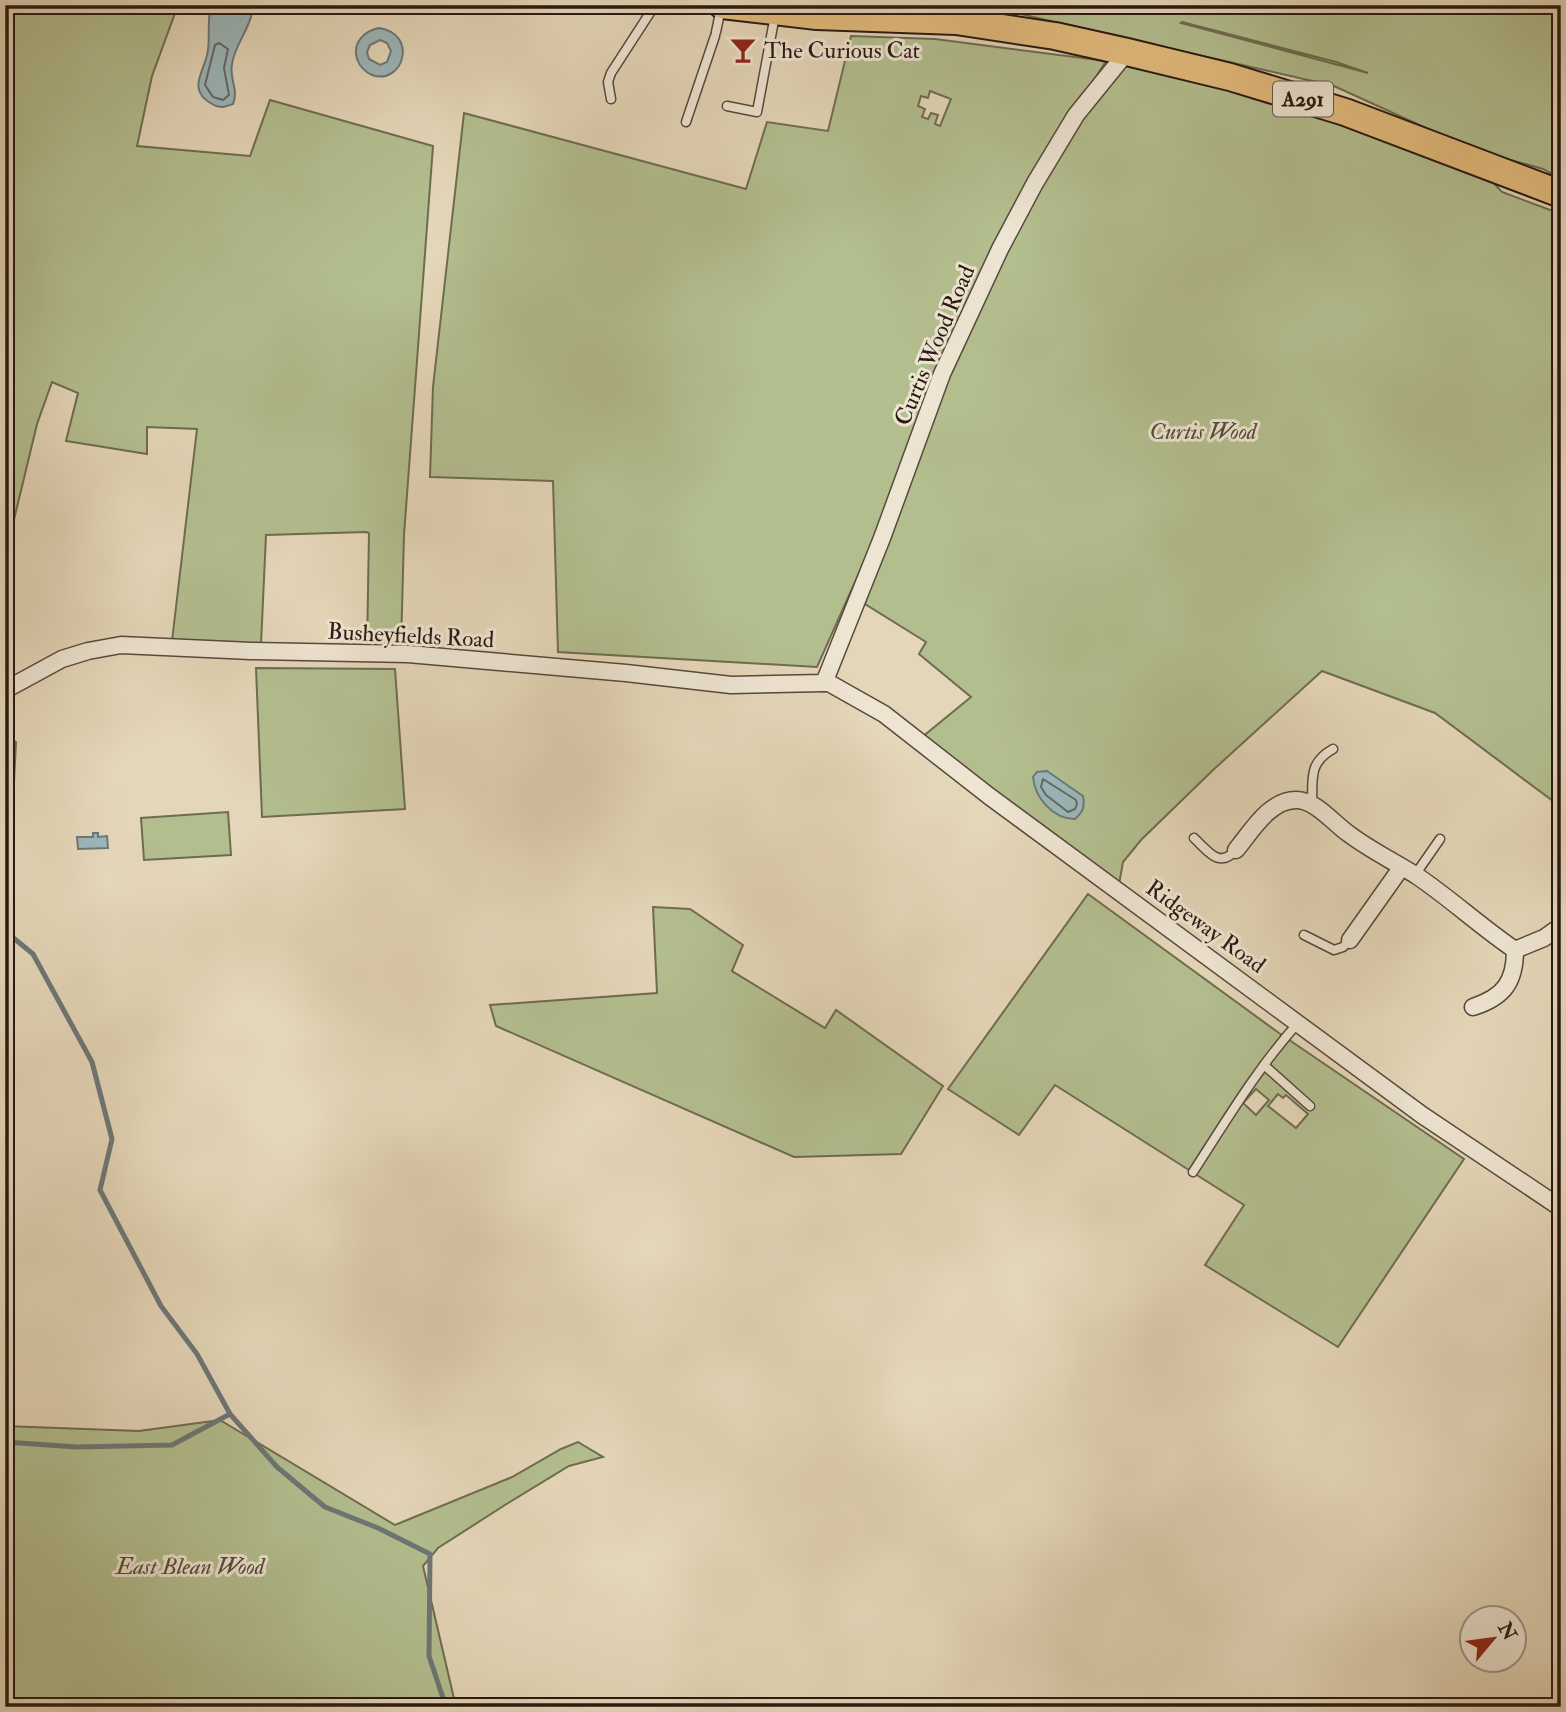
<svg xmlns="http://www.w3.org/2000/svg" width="1566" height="1712" font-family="'IM FELL Double Pica',serif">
  <rect width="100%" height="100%" fill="#e4d6b8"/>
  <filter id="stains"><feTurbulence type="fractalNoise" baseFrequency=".00286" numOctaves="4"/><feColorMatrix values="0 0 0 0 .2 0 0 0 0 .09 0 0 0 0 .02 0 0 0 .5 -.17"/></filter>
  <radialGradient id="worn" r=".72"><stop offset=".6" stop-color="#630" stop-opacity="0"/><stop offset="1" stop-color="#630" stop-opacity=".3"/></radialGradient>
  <g fill="#b3be8f" stroke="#6e6c50" stroke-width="2" fill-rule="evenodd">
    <path d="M 5,5 L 178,5 L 152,76 L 137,146 L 250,156 L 270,100 L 433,146 L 404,535 L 401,647 L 367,647 L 369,533 L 366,532 L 266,535 L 261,644 L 172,641 L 197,429 L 147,427 L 147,454 L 66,441 L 78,393 L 52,382 L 37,424 L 5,557 Z"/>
    <path d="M 981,5 L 1561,5 L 1561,179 L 1543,169 L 1472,149 L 1334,86 ZM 1182,22 L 1336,62 L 1368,73 L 1181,23 Z"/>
    <path d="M 851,36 L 935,39 L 1106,61 L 1029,181 L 1127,52 L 1474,162 L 1502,192 L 1561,214 L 1561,807 L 1435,713 L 1322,671 L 1212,771 L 1141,840 L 1123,862 L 1118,890 L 921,738 L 971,697 L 919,654 L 926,642 L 865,604 L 878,548 L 906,468 L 817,667 L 558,652 L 553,481 L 430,477 L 433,387 L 464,113 L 746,189 L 767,122 L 828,131 ZM 930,91 L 951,99 L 940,126 L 935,124 L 938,115 L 931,113 L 928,119 L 922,117 L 925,109 L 918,106 L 921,96 L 928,98 Z"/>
    <path d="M 256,668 L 395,669 L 405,809 L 262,817 Z"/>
    <path d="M 5,736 L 16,742 L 6,939 L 5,938 Z"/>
    <path d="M 228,812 L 231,855 L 144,860 L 141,818 Z"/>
    <path d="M 1088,894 L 1279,1033 L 1464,1159 L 1338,1347 L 1205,1265 L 1244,1205 L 1055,1085 L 1019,1135 L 948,1089 ZM 1256,1089 L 1269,1100 L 1256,1115 L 1243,1103 ZM 1278,1094 L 1283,1098 L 1286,1095 L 1308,1114 L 1296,1128 L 1268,1106 Z"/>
    <path d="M 653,907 L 690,909 L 743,945 L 732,971 L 825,1028 L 836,1010 L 943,1086 L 901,1154 L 794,1157 L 496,1026 L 490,1005 L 657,993 Z"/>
    <path d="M 220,1420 L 395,1525 L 512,1477 L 561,1449 L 578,1442 L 603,1457 L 569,1466 L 505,1505 L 438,1548 L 423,1566 L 456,1707 L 5,1707 L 5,1426 L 139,1431 Z"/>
  </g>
  <g fill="#9bb6ba" stroke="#6d7777" stroke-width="2" fill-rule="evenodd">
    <path d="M 211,5 L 254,5 C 250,31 235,43 232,64 C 229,79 239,89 233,104 C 225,107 220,109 212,104 C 185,89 206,70 208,50 C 210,35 207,21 211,5 Z"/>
    <path d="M 379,28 C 419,34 403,86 372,75 C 365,72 360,67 357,59 C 352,43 364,31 379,28 ZM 380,40 L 387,43 L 391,51 L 387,62 L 380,65 L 369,59 L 367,52 L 370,45 Z"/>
    <path d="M 1047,771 L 1083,796 C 1085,807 1083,812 1075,819 C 1053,819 1035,798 1033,777 L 1037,772 Z"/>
    <path d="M 93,833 L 98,833 L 98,837 L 107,836 L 108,848 L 78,849 L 77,837 L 93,837 Z"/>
  </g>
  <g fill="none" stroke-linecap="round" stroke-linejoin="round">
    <g stroke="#626866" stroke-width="2">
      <path d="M 219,43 L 228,49 L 224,68 L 229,95 L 223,100 L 213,97 L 205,85 L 215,45 Z"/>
      <path d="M 1043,779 L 1076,800 L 1077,804 L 1075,809 L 1068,812 L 1046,795 L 1041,787 Z"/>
    </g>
    <g stroke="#6d7777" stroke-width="5">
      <path d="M 5,931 L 33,954 L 92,1062 L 112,1139 L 100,1190 L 161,1306 L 197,1354 L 230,1414 L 277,1467 L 325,1507 L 378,1528 L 430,1554 L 429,1656 L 446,1707"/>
      <path d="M 5,1442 L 77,1447 L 172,1445 L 230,1414"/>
    </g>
    <defs>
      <g id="service">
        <path d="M 716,32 L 721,8"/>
        <path d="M 611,99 L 608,82 L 611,73 L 655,5"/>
        <path d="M 727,106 L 757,112 L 775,15"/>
        <path d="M 686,122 L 715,36"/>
        <path d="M 1312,805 C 1313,779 1308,763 1333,749"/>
        <path d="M 1194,838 C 1208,851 1219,869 1236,850"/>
        <path d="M 1415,875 L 1440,839"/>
        <path d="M 1304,935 L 1334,950 L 1343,947 L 1350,940"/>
        <path d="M 1265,1066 L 1310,1106"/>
        <path d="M 1193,1172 C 1226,1121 1258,1067 1299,1022"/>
      </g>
      <g id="minor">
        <path d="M 826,678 L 882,538 L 942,374 L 1000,249 L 1035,183 L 1076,115 L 1127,52"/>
        <path d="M 824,683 L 829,683 L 884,714 L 989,796 L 1422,1115 L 1561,1208"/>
        <path d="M 5,690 L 62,659 L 88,651 L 121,645 L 251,651 L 408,654 L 626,673 L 731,685 L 824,683 L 826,678 L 828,681"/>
        <path d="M 1236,850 C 1251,832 1269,800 1296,800 C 1316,800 1333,823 1349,834 C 1370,850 1395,862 1417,876 C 1451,899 1481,927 1515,950 L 1544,938 L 1561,926"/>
        <path d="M 1350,940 L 1401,868"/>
        <path d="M 1473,1007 C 1504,997 1515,982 1515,950"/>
      </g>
      <path id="primary" d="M 722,5 L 817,16 L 956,21 L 1055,36 L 1127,52 L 1230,77 L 1345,112 L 1561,194"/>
    </defs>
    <use href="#service" stroke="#58483c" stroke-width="11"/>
    <use href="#minor" stroke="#58483c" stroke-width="19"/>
    <use href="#primary" stroke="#291912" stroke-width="30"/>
    <use href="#service" stroke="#ede4d1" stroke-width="8"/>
    <use href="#minor" stroke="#ede4d1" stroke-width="16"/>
    <use href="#primary" stroke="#e2bb7c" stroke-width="26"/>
  </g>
  <defs>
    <symbol id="bar-bare" viewBox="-9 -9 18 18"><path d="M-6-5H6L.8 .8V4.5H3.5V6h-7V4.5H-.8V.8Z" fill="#8f2418" stroke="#ede4d1" stroke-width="2.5" paint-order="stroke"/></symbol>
  </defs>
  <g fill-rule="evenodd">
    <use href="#bar-bare" x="724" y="31" width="38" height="38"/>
  </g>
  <g text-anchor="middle" stroke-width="6" stroke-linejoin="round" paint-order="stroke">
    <rect fill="#ede4d1" stroke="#64564b" stroke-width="2" x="1273" y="81.5" width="60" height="35" rx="5"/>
    <g font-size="21" font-weight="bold" fill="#291912">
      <text x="1303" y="106">A291</text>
    </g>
    <g font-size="23" fill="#291912" stroke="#ede4d1" text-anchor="start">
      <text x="764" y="58">The Curious Cat</text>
    </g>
    <g font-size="23" fill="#291912" stroke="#ede4d1">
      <text transform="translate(934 345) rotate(-67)" y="8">Curtis Wood Road</text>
      <text transform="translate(411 635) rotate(3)" y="8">Busheyfields Road</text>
      <text transform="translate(1206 926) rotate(36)" y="8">Ridgeway Road</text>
    </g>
    <g font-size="23" font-style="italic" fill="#524b38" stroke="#ede4d1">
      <text x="1203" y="439">Curtis Wood</text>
      <text x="190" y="1574">East Blean Wood</text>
    </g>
  </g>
  <rect width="1566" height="1712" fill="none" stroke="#e4d6b8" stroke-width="28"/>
  <rect x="7" y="7" width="1552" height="1698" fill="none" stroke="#291912" stroke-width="3.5"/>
  <rect x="14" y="14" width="1538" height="1684" fill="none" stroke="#291912" stroke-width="2"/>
  <g transform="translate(1493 1639) rotate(61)"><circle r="33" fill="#ede4d1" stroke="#9f9385" stroke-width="2"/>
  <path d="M0-5L12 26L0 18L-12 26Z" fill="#8f2418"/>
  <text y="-10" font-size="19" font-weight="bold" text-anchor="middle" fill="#291912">N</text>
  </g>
  <rect width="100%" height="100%" filter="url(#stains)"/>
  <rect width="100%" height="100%" fill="url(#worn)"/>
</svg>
